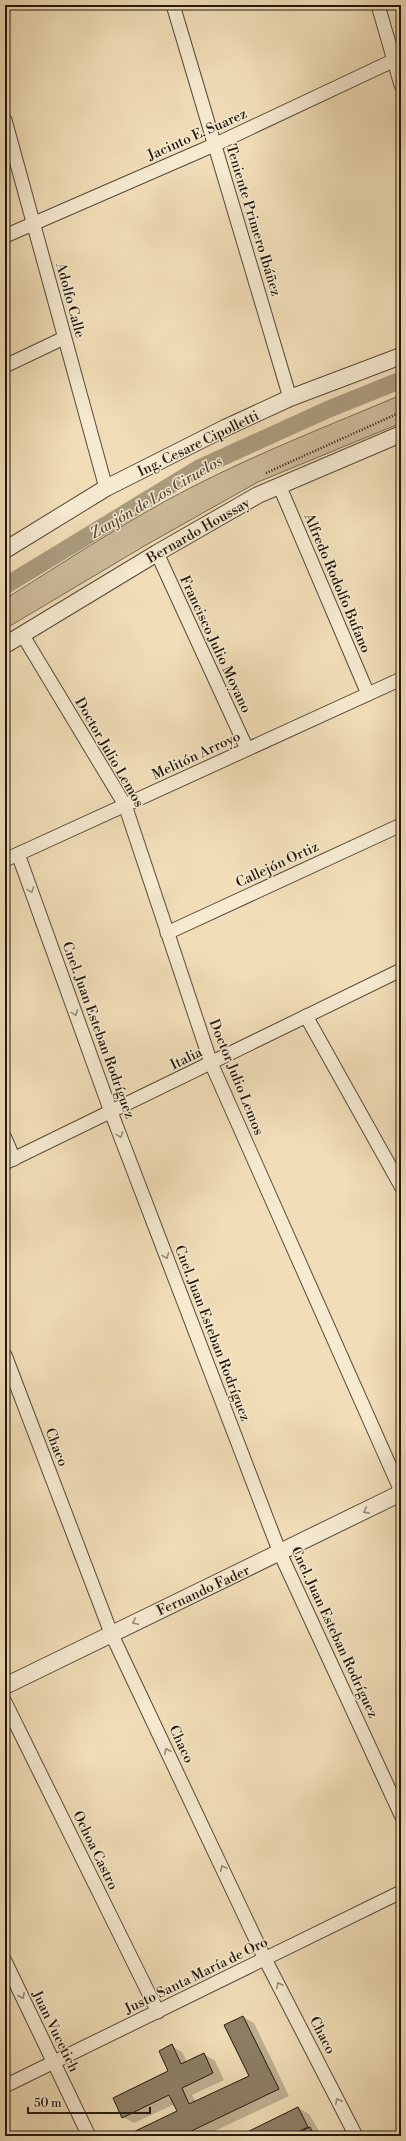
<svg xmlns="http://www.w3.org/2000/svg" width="406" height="2141" font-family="'Libre Bodoni',serif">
  <rect width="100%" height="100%" fill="#f1deb8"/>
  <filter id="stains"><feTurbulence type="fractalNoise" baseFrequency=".005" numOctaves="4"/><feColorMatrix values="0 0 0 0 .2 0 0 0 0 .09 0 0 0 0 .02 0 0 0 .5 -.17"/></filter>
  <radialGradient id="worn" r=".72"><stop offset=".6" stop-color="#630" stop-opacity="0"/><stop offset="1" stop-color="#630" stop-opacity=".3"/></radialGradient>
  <path fill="#cebc9b" stroke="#786a54" d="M 401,395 L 401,423 L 258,482 L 146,545 L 5,629 L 5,599 C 66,561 126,521 190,488 C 258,453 330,425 401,395 Z"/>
  <g fill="#0003">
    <path d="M 243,2017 L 254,2023 L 289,2096 L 204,2136 L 127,2136 L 178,2112 L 175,2104 L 134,2123 L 123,2117 L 170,2071 L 172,2046 L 182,2052 L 187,2062 L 204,2054 L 215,2061 L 224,2080 L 192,2095 L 196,2102 L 250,2076 Z"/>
    <path d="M 298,2108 L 309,2114 L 322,2136 L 242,2136 Z"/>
  </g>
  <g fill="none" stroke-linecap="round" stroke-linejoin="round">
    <path stroke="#ab9b7e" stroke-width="17" d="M 5,586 L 199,468 L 329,409 L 401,380"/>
  </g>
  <g fill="#8e7f66" stroke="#22180d">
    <path d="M 243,2016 L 279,2089 L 181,2136 L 125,2136 L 177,2111 L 169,2095 L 122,2118 L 113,2098 L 168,2071 L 159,2051 L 172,2044 L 181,2064 L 204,2053 L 213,2073 L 182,2088 L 189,2104 L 249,2076 L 224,2025 Z"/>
    <path d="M 298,2107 L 308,2127 L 289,2136 L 239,2136 Z"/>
    <path d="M 310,2127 L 314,2136 L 292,2136 Z"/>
  </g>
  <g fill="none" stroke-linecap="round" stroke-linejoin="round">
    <defs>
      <g id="minor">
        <path d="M 173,5 L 290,398"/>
        <path d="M 378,5 L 401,85"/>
        <path d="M 5,120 L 106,488"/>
        <path d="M 5,236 L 214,145 L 401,57"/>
        <path d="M 5,366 L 64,338"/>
        <path d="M 279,485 L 368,694"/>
        <path d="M 157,553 L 247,749"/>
        <path d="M 22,634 L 125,805 L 211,1063 L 401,1491"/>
        <path d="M 18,854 L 111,1112 L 280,1553 L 401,1815"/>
        <path d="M 5,860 L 401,679"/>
        <path d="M 167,933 L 401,825"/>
        <path d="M 306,1016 L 401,1186"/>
        <path d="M 5,1138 L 14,1159"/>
        <path d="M 5,1163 L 401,970"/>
        <path d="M 5,1355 L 111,1633 L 265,1959 L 356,2136"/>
        <path d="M 5,1702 L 158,2012"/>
        <path d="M 5,1961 L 89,2136"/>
        <path d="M 5,2086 L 401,1892"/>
      </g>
      <g id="tertiary">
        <path d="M 5,550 L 106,488 L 225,428 L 290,398 L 401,356"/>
        <path d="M 5,645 L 157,553 L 258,495 L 401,434"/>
        <path d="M 5,1686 L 401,1493"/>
      </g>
    </defs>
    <use href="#minor" stroke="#564a38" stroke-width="15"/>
    <use href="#tertiary" stroke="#564a38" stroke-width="18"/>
    <path stroke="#22180d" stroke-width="2.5" stroke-dasharray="1 2" stroke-linecap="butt" d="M 266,473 L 401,412"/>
    <use href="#minor" stroke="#f6ead1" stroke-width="13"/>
    <use href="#tertiary" stroke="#f6ead1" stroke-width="16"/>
  </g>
  <defs><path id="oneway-chevron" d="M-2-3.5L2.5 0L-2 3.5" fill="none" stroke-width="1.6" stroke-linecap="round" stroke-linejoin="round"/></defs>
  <g stroke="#978c79">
    <use href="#oneway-chevron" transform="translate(31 890) rotate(70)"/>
    <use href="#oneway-chevron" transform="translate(75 1013) rotate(70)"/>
    <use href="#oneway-chevron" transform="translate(120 1135) rotate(69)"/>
    <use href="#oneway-chevron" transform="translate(166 1256) rotate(69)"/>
    <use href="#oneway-chevron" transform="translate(366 1511) rotate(154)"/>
    <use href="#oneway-chevron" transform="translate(135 1622) rotate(155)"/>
    <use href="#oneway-chevron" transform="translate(167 1751) rotate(-115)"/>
    <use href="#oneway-chevron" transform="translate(223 1868) rotate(-115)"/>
    <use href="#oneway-chevron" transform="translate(279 1985) rotate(-117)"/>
    <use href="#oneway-chevron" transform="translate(22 1996) rotate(64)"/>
    <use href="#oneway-chevron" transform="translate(338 2101) rotate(-117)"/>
  </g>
  <g text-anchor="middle" stroke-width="3" stroke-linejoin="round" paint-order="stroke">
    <g font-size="14" fill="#22180d" stroke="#f6ead1">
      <text transform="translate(197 134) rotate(-24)" y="5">Jacinto E. Suarez</text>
      <text transform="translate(254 220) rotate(73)" y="5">Teniente Primero Ibáñez</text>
      <text transform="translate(71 300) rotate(75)" y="5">Adolfo Calle</text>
      <text transform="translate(198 443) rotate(-26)" y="5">Ing. Cesare Cipolletti</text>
      <text transform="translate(198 530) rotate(-30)" y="5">Bernardo Houssay</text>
      <text transform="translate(338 583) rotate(67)" y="5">Alfredo Rodolfo Bufano</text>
      <text transform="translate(216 644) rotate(65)" y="5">Francisco Julio Moyano</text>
      <text transform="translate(110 752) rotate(60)" y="5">Doctor Julio Lemos</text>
      <text transform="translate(196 755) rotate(-25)" y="5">Melitón Arroyo</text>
      <text transform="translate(277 864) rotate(-25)" y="5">Callejón Ortiz</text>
      <text transform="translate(99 1030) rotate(70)" y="5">Cnel. Juan Esteban Rodríguez</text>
      <text transform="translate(186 1058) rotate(-26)" y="5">Italia</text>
      <text transform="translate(237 1077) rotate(68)" y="5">Doctor Julio Lemos</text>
      <text transform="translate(213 1333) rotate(69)" y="5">Cnel. Juan Esteban Rodríguez</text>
      <text transform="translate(57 1447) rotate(69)" y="5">Chaco</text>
      <text transform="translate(203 1590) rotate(-25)" y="5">Fernando Fader</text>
      <text transform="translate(335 1632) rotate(65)" y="5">Cnel. Juan Esteban Rodríguez</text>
      <text transform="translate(182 1744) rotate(65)" y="5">Chaco</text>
      <text transform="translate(96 1850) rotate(64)" y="5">Ochoa Castro</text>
      <text transform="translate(196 1975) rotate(-26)" y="5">Justo Santa María de Oro</text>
      <text transform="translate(56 2031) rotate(64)" y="5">Juan Vucetich</text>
      <text transform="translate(323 2035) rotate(63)" y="5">Chaco</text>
    </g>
    <g font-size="15" font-style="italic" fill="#594c3a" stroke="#f6ead1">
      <text transform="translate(156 497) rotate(-30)" y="5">Zanjón de Los Ciruelos</text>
    </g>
  </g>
  <rect width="406" height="2141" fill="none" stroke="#f1deb8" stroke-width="20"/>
  <rect x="6" y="6" width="394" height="2129" fill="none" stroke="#22180d" stroke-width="2"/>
  <rect x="10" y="10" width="386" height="2121" fill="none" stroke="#22180d"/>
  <path d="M28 2107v6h122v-6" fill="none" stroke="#22180d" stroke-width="2"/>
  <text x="34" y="2107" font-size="12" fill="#22180d" stroke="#f6ead1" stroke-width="3" paint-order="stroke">50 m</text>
  <rect width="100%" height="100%" filter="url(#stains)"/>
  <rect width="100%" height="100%" fill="url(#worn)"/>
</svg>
